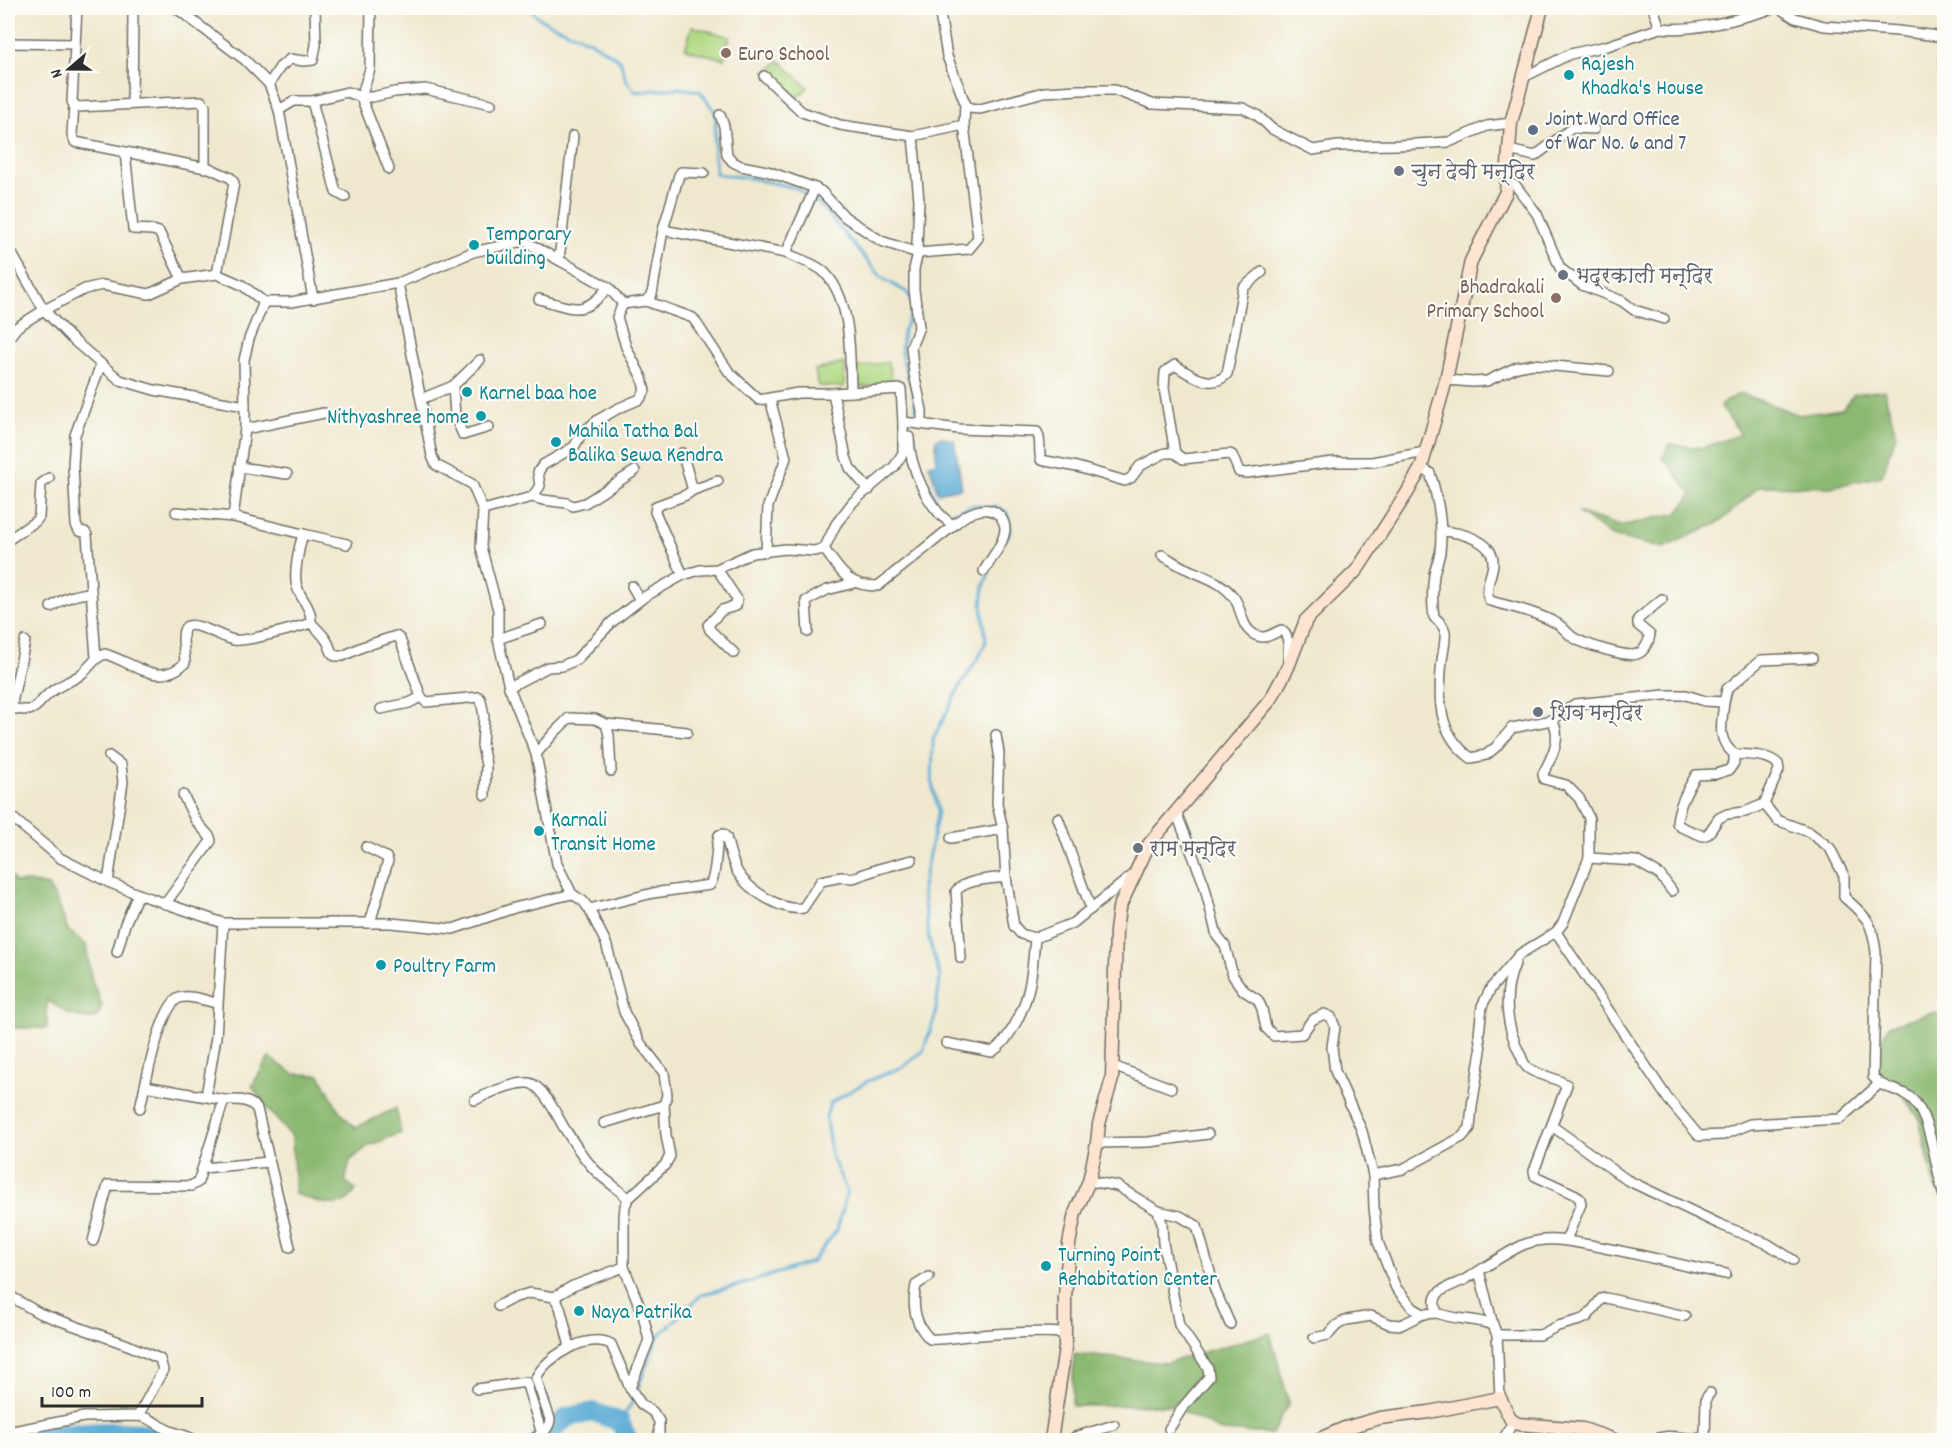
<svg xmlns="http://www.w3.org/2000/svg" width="1952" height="1448" font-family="Dekko,'Playpen Sans Deva',sans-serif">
  <rect width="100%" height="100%" fill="#fdfcf7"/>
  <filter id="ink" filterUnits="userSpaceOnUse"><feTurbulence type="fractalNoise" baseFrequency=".0167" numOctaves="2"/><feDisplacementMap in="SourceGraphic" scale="12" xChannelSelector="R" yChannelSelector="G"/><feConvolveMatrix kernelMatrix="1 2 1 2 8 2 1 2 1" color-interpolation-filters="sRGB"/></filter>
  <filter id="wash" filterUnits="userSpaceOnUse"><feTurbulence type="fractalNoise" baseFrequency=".008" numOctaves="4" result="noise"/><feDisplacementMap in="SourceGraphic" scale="24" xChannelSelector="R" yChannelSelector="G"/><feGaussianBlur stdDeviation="1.35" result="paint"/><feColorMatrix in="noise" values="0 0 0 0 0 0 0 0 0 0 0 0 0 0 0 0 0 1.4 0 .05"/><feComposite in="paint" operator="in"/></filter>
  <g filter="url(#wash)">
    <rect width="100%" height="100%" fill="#efe8ce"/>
    <g fill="#b0d984" stroke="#6e8258" stroke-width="1.5">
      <path d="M 692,26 L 730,37 L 724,59 L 685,49 Z"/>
      <path d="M 779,60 L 808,88 L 796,98 L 768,72 Z"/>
      <path d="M 888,362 L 893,383 L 889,386 L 856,387 L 855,368 Z"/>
      <path d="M 845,363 L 844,387 L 818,386 L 815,370 Z"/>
    </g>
    <g fill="#8cb972" stroke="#5c724e" stroke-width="1.5">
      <path d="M 1884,390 L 1896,435 L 1882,476 L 1830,487 L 1760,486 L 1720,522 L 1663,548 L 1612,536 L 1577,512 L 1620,526 L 1678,513 L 1692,494 L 1663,458 L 1669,444 L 1702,448 L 1741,434 L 1720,406 L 1740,393 L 1799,415 L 1842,409 L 1854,394 Z"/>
      <path d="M 8,872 L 16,883 L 28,882 L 48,886 L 58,903 L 68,930 L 86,945 L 92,981 L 102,1005 L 98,1016 L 90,1020 L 69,1014 L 47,1000 L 47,1028 L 8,1028 L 8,975 L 17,947 L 8,942 Z"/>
      <path d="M 1930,1013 L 1944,1013 L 1944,1198 L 1935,1188 L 1919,1118 L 1901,1094 L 1876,1074 L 1881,1040 L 1890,1025 Z"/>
      <path d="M 269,1057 L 294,1074 L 320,1075 L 338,1109 L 355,1128 L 396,1108 L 401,1133 L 368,1146 L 350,1161 L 345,1181 L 356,1190 C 342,1215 316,1201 295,1194 L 292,1137 L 265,1106 L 252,1086 Z"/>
      <path d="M 1270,1333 L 1289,1403 L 1272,1434 L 1221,1431 L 1170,1405 L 1072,1406 L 1074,1354 L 1166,1363 Z"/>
    </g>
    <path fill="#5aaad4" stroke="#426a80" stroke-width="1.5" d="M 941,437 L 954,440 L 962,488 L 938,493 L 929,464 L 936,462 L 936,439 Z"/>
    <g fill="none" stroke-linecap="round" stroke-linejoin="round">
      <g stroke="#5aaad4" stroke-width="3">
        <path d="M 528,8 L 542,20 L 592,42 L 620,60 L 626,80 L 636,92 L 678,88 L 700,91 L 716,113 L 714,152 L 716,174 L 750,178 L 796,188 L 819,204 L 882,278 L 908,293 L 913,309 L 903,332 L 901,355 L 913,390 L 916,410"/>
        <path d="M 914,435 L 920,465 L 940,509 L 950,514 L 974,505 L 982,506"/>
        <path d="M 991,506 L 996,507 L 1007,512 L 1011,531 L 1007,538"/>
        <path d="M 636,1393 L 657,1338 L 702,1294 L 744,1284 L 812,1262 L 837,1230 L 847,1192 L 831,1155 L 826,1117 L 830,1103 L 868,1081 L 903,1067 L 923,1051 L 935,1017 L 940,977 L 929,939 L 922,888 L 938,811 L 932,783 L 933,739 L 960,686 L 979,657 L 986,641 L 982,605 L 984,586 L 991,567"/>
        <path d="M 620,1422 L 634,1399"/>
      </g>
      <g stroke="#5aaad4" stroke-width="20">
        <path d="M 34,1440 L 61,1433 L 123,1432 L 141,1433 L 161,1440"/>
        <path d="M 539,1440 L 568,1417 L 594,1412 L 620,1422 L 628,1440"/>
      </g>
    </g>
  </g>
  <g filter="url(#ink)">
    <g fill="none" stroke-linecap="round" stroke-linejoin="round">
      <defs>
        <g id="street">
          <path d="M 77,8 L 72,102 L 77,107 L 201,101 L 205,106 L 205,166 L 231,178 L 234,183 L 217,274"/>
          <path d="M 176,8 L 245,60 L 269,84"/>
          <path d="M 371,8 L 370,69 L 361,97 L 372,97 L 395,92 L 425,89 L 491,104"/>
          <path d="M 1653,8 L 1660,28 C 1699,32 1739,18 1776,8"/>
          <path d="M 1779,8 L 1795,18 L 1824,26 L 1898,31 L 1944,37"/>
          <path d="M 8,43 L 75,44"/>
          <path d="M 1944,50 L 1944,63"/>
          <path d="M 764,76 L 802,112 L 840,125 L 913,136 L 964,125"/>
          <path d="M 1524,77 L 1570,54 L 1607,46 L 1660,28"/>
          <path d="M 312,101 L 347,92 L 361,97 L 389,169"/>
          <path d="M 965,103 L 969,108 L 980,109 L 1044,92 L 1079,90 L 1114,90 L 1152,104 L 1243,108 L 1257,115 L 1272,129 L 1313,150 L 1338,146 L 1399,145 L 1449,142 L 1487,126 L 1511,123"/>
          <path d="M 132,104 L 133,13"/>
          <path d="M 74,105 L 72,134 L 75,142 L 206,168"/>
          <path d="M 279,110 L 294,101 L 312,101 L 336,192 L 345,197"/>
          <path d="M 720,115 L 724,126 L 727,155 L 733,162 L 741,166 L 767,171 L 815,188"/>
          <path d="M 913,136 L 919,200 L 917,244 L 918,253 L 914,269 L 914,290 L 919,327 L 911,347 L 914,374 L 922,410 L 922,424"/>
          <path d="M 1509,150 L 1535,156 L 1572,128 L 1594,129"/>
          <path d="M 125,152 L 133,229 L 152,230 L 159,232 L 182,279"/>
          <path d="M 1507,182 L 1516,186 L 1537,214 L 1560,268 L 1582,285 L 1622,301 L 1634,310 L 1664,319"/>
          <path d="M 663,230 L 679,175 L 681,172 L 704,173"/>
          <path d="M 8,247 L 44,310 L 71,338 L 101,364"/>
          <path d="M 786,253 C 797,259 815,263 824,272 C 852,299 850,355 851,392"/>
          <path d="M 559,260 L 573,136"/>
          <path d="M 398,283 L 432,456 L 436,465 L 472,484 L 483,510 L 481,547 L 498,610 L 498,639 L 509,687 L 536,754 L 557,864 L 572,894 L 583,901 L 589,909 L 606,943 L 624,1012 L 641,1044 L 664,1073 L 667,1095 L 664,1105 L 666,1135 L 670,1156 L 665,1165 L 628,1199 L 625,1206 L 624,1217 L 624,1267 L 643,1315 L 649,1340 L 630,1388"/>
          <path d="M 313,299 L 279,110 L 269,84 L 280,67 L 290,59 L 304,61 L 313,60 L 316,45 L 315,8"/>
          <path d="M 539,299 C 572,308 584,318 608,287"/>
          <path d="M 646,301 L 652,294 L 663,230 L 786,253 L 815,188 L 822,192 L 845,217 L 881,241 L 918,253 L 969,249 L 978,238 L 964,125 L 965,103 L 947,56 L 939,8"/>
          <path d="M 8,339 L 17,327 L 44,310 L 85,289 L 102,285 L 149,294 L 182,279 L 217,274 L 242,285 L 264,302 L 291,302 L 398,283 L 473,252 L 524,241 L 608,287 L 623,304 L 646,301 L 693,318 L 729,372 L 759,400 L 798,393 L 833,393 L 901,389 L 903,422 L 903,453 L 894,467 L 853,502 L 836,524 L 824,549 L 814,551 L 786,549 L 752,553 L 717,569 L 700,570 L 683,575 L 644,597 L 612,622 L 576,660 L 562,666 L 548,667 L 509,687"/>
          <path d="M 1446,380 L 1473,382 L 1487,381 L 1517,367 L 1533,364 L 1609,371"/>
          <path d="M 453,386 L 480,360"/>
          <path d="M 833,393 L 846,457 L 850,468 L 869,490"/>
          <path d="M 421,399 L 453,386 L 455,416 L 463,435 L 489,427"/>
          <path d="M 903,422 L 959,429 L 1037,432 C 1042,441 1038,450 1041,460 L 1077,467 L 1125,481 L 1131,478 L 1140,466 L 1165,453 L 1175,453 L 1183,459 L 1229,454 L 1232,455 L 1239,472 L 1247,473 L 1333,462 L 1372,462 L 1425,452"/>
          <path d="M 245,429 L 324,413"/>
          <path d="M 909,437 C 909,464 928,512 954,525 C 965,514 987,502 1000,516 C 1003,520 1005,523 1005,529 C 1004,544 991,558 984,571"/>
          <path d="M 682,453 L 693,490 L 686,495 L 656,506 L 655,512 L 683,575"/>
          <path d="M 1175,453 L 1164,388 L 1165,372 L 1175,365 C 1189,374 1211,391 1227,374 L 1243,288 L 1262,272"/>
          <path d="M 239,467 L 287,474"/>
          <path d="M 1421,468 L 1430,473 C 1438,498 1443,527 1440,552 C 1439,560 1435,567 1434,575 C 1432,589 1432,603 1434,617 C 1439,621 1444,626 1445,632 C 1446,641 1443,652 1442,660 C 1438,699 1437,733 1471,758 L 1486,755 L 1496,747 L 1512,728 L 1552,720 L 1575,704 L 1665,695 L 1686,695 L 1705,701 L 1724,702 C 1722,724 1716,739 1734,754 L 1734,763 L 1729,770 L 1716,774 L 1696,775 C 1688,789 1678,806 1677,823 L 1681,827 L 1703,836 L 1708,834 L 1719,818 L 1727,814 L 1745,812 L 1764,804 L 1777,820 L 1809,832 L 1830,848 L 1844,876 L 1844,897 C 1867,918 1872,920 1876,952 L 1873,1077 C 1884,1091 1899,1087 1912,1099 C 1931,1117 1936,1170 1944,1196"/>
          <path d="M 693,490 L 718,481"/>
          <path d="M 532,497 L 543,500 L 567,503 L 573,506 L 585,503 L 635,471"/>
          <path d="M 483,510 L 532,497 L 540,486 L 538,472 L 543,465 L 574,447 L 582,433 L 598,420 L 617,409 L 640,399 L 645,391 L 642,378 L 626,347 L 617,317 L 623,304"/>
          <path d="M 176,512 L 233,517"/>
          <path d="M 1441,531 C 1459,532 1495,540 1493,564 C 1492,576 1483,590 1490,601 C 1512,607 1536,612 1556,623 C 1563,626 1567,634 1574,638 C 1584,644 1627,658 1637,654 C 1644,652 1649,642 1650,635 L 1638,625 L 1638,619 L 1662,599"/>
          <path d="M 303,534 L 347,544"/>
          <path d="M 8,540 L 36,521 L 39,517 L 41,484 L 49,478"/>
          <path d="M 824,549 C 842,572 846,586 878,586 L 954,525"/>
          <path d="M 766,552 L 768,506 L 786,458 L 770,399"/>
          <path d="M 1162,555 C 1171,560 1179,566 1187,569 C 1205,577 1223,582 1235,599 C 1242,610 1241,628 1255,635 C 1265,640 1272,634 1281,630 C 1291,636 1288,651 1288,661"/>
          <path d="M 717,569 L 737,599 L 736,606 L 722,610 L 708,625 L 710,630 L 734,653"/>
          <path d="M 632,586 L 640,600"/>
          <path d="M 51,607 C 64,598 75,594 91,593"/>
          <path d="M 311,623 C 317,629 324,635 328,643 C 331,649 330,652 335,656 L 343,656 L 362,647 L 396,636 L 400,639 L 421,697 L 426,702 L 479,697 L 481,700 L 484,716 L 482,745 L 486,765 L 485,795"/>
          <path d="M 808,632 L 806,601 L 827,590 L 854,583"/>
          <path d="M 498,639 L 542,624"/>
          <path d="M 96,658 L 87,535 L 85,532 L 79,531 L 76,525 L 73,466 L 75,435 L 101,364 L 120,380 L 154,390 L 245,406 L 244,360 L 249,339 L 264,302"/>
          <path d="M 1724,702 L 1727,689 L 1761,660 L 1812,658"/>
          <path d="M 8,707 C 42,716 32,704 55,689 C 63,684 73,680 80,675 C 91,667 92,659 105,654 C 133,662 158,689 185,663 C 185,655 180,632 186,627 C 194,620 223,638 234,640 C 246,642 296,628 311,623 C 312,608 302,601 297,587 C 293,575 299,547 303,534 L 233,517 L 245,429 L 245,406"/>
          <path d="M 11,708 L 25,641"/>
          <path d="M 381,709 L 409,703 L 421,697"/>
          <path d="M 606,724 L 687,732"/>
          <path d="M 996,735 L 999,753 L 997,804 L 1003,829 L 1006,877 L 1014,926 L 1021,934 L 1035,938 L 1073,923 L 1133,875"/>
          <path d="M 536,754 L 554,733 L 569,718 L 595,719 L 606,724 L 609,735 L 611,771"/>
          <path d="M 1734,754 C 1749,755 1768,754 1778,764 L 1779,770 L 1764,804"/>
          <path d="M 1176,812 L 1204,884 L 1217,936 L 1225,946 L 1233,976 L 1243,990 L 1258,1000 L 1262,1009 L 1266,1028 L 1274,1036 L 1302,1034 L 1312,1020 L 1324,1014 L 1331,1017 L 1335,1027 L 1332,1047 L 1335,1071 L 1362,1131 L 1373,1175 L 1374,1208 L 1378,1242 L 1396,1288 L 1413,1308 L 1423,1314 L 1437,1313"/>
          <path d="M 8,814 L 60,858 L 108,882 L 138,894 L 223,923 L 391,923 L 453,929 L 514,908 L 572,894"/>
          <path d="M 1058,818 L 1091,909"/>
          <path d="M 951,838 L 1003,829"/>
          <path d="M 366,847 L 386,857 L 388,861 L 370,923"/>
          <path d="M 1589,858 L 1636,861 L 1660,875 L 1672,891"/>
          <path d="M 108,882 L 123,782 L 121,765 L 109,756"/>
          <path d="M 165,904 L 211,841 L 210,837 L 196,821 L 183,795"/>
          <path d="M 589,909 L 653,893 L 710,885 C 717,873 715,851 719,835 L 723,834 L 726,837 C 729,848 732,863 738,873 C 749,890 782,912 803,908 L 821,881 L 841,877 L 853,878 L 878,869 L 912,860"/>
          <path d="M 1556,932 L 1668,1099 L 1699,1136 L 1723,1135 L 1750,1124 L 1840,1119 L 1879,1084"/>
          <path d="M 117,952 L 125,924 L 138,894"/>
          <path d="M 961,958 L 956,891 C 967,879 990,879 1006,877"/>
          <path d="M 1515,964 C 1502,993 1506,1028 1521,1056 C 1522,1059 1525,1066 1528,1068 C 1536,1075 1556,1077 1567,1085 L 1534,1171 L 1535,1176 L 1576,1195 L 1580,1199 L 1581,1204 L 1566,1240"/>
          <path d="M 946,1043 L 992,1052 C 1002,1045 1006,1039 1013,1028 C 1031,997 1032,973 1035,938"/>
          <path d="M 1113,1066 L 1171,1088"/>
          <path d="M 206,1096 L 216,1037 L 223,923"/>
          <path d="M 224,1100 C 237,1100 248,1098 257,1109 L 290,1247"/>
          <path d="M 475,1100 C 489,1093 514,1082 529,1083 C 542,1085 557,1115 563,1126 C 574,1143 585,1161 600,1175 C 609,1183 619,1189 628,1199"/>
          <path d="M 140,1108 C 145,1087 160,1006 179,998 C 189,994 206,1001 216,1003"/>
          <path d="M 604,1123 L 664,1105"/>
          <path d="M 1552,1126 L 1627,1180 L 1719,1224 L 1768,1244 L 1793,1260"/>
          <path d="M 1097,1143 L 1149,1142 L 1208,1134"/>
          <path d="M 203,1168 L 269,1162"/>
          <path d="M 1373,1175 L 1403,1169 L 1462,1137 L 1470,1128 L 1472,1106 L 1481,1051 L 1479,1034 L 1482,1006 L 1491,988 L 1520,954 L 1556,932 L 1563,923 L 1589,858 L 1589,818 L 1579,798 L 1566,785 L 1544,779 L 1543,774 C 1551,758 1563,738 1552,720"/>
          <path d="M 1089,1181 L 1117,1186 L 1158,1211 L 1162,1223 L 1163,1243 L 1179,1325 L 1208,1368 L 1209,1377 L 1183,1407 L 1169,1429"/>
          <path d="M 1158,1211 L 1180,1216 L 1197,1226 L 1215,1290 L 1230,1324"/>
          <path d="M 93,1241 L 108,1185 L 191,1186 L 198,1182 L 224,1100 L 145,1086"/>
          <path d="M 1479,1271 L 1493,1325 L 1497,1335 L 1500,1398"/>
          <path d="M 929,1277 L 916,1285 C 912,1305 915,1325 930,1339 C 943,1340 955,1337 968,1336 C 1000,1333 1033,1331 1064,1333"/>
          <path d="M 8,1295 L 39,1313 L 128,1345 L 160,1359 L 163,1370 L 138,1416"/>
          <path d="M 554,1297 L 560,1307 L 570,1347"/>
          <path d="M 498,1306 L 513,1298 L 530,1293 L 554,1297 L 573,1286 L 624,1267"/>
          <path d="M 1493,1325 C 1474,1318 1454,1320 1437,1313 C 1428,1290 1448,1288 1464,1280 C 1482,1270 1505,1253 1523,1245 C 1549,1234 1578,1243 1605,1248 C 1645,1255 1685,1267 1726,1274"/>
          <path d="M 1497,1335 L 1540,1335 L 1558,1326 L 1580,1320 L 1587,1317 L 1601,1299 L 1606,1298 L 1685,1316"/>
          <path d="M 1314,1338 L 1328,1335 L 1337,1325 L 1347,1320 L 1371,1316 L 1389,1324 L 1401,1325 L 1423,1314"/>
          <path d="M 477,1389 L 526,1382 L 542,1434"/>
          <path d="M 8,1432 L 84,1417 L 138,1416 C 149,1417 157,1424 166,1429 C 176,1434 186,1435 195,1440"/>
          <path d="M 532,1440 C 540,1435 550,1429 550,1419 L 536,1378 C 546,1356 588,1332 611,1344 L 630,1388 L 641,1404 L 653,1412 L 659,1421 L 659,1440"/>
          <path d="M 1072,1440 L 1075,1437 L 1114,1425"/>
          <path d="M 1503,1440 L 1513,1422"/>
          <path d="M 1655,1440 C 1670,1431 1689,1443 1705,1436 L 1706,1398 L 1710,1393"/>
        </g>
        <g id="secondary">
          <path d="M 1051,1440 L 1065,1348 L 1065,1297 L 1069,1244 L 1075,1213 L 1089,1181 L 1097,1143 L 1099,1124 L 1112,1079 L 1116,931 L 1119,908 L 1149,844 L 1271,699 L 1288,667 L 1306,620 L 1357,570 L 1407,493 L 1421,468 L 1446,380 L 1471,261 L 1506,192 L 1511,123 L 1542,8"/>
          <path d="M 1317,1440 L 1345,1428 L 1380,1418 L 1429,1412 L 1500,1398 L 1511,1420 L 1518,1424 L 1583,1429 L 1615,1440"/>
        </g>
      </defs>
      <use href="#street" stroke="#706d64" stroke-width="12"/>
      <use href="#secondary" stroke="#706d64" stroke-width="15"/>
      <use href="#street" stroke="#fff" stroke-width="9"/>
      <use href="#secondary" stroke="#fde4d1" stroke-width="12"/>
    </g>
  </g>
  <g fill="#8d6e63" stroke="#fdfcf7" stroke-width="2">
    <circle cx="726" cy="53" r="6"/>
    <circle cx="1556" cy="298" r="6"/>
  </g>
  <g fill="#0f9aa8" stroke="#fdfcf7" stroke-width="2">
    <circle cx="1569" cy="75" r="6"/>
    <circle cx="474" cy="245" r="6"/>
    <circle cx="467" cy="392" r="6"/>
    <circle cx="481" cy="416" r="6"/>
    <circle cx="556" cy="442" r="6"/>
    <circle cx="539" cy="831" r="6"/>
    <circle cx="381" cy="965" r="6"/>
    <circle cx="1046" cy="1266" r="6"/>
    <circle cx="579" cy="1311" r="6"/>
  </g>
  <circle fill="#5c6f8a" stroke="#fdfcf7" stroke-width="2" cx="1533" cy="130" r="6"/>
  <g fill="#6b7280" stroke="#fdfcf7" stroke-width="2">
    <circle cx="1399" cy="171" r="6"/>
    <circle cx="1563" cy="275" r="6"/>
    <circle cx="1538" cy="712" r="6"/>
    <circle cx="1138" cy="848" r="6"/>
  </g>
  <g text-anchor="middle" stroke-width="4.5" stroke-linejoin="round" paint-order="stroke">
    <g font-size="21" fill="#785e54" stroke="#fdfcf7" text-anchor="start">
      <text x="738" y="60">Euro School</text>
      <text x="1544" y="293" text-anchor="end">Bhadrakali<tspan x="1544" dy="24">Primary School</tspan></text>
    </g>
    <g font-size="21" fill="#0d838f" stroke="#fdfcf7" text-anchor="start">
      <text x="1581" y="70">Rajesh<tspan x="1581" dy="24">Khadka's House</tspan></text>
      <text x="486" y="240">Temporary<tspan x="486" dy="24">building</tspan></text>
      <text x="479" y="399">Karnel baa hoe</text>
      <text x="469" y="423" text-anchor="end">Nithyashree home</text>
      <text x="568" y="437">Mahila Tatha Bal<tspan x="568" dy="24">Balika Sewa Kendra</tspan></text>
      <text x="551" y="826">Karnali<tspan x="551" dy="24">Transit Home</tspan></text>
      <text x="393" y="972">Poultry Farm</text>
      <text x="1058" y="1261">Turning Point<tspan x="1058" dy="24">Rehabitation Center</tspan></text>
      <text x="591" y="1318">Naya Patrika</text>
    </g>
    <g font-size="21" fill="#4e5e75" stroke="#fdfcf7" text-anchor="start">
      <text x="1545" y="125">Joint Ward Office<tspan x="1545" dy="24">of War No. 6 and 7</tspan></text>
    </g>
    <g font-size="21" fill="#5b616d" stroke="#fdfcf7" text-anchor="start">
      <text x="1411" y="178">चुन देवी मन्दिर</text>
      <text x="1575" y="282">भद्रकाली मन्दिर</text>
      <text x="1550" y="719">शिव मन्दिर</text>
      <text x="1150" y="855">राम मन्दिर</text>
    </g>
  </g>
  <rect width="1952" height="1448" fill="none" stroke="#fdfcf7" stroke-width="30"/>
  <g transform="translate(69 69) rotate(250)" stroke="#fdfcf7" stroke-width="4.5" paint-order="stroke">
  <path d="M0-4.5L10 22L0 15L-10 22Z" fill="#2b2b2b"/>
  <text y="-9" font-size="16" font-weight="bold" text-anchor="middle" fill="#2b2b2b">N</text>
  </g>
  <path d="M42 1397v9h160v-9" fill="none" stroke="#2b2b2b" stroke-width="3"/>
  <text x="51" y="1397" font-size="18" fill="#2b2b2b" stroke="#fdfcf7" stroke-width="4.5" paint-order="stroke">100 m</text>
</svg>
